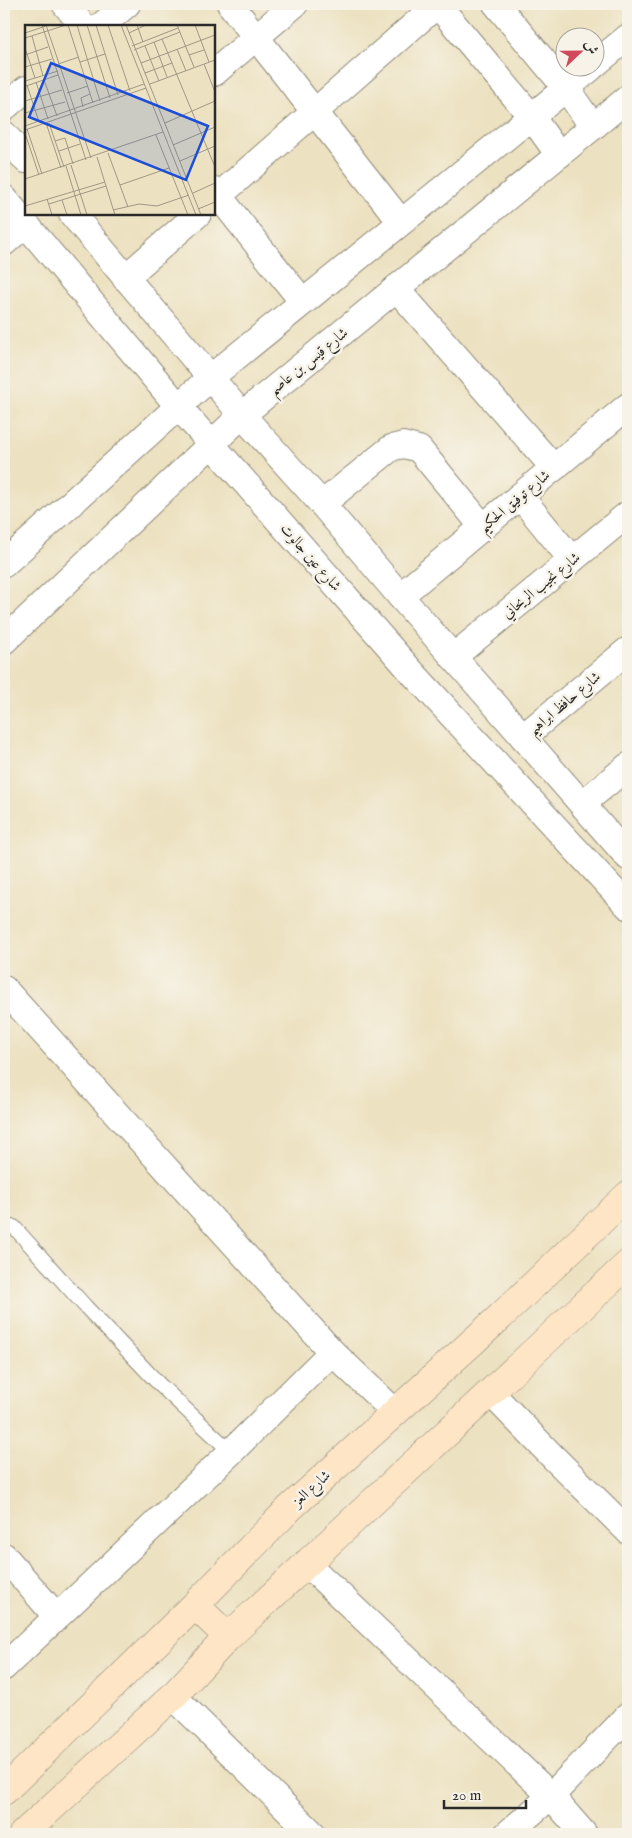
<svg xmlns="http://www.w3.org/2000/svg" width="632" height="1838" font-family="'IM FELL English',Amiri,serif">
  <rect width="100%" height="100%" fill="#f7f3e8"/>
  <filter id="ink" filterUnits="userSpaceOnUse"><feTurbulence type="fractalNoise" baseFrequency=".02" numOctaves="2"/><feDisplacementMap in="SourceGraphic" scale="10" xChannelSelector="R" yChannelSelector="G"/><feConvolveMatrix kernelMatrix="1 2 1 2 8 2 1 2 1" color-interpolation-filters="sRGB"/></filter>
  <filter id="wash" filterUnits="userSpaceOnUse"><feTurbulence type="fractalNoise" baseFrequency=".0096" numOctaves="4" result="noise"/><feDisplacementMap in="SourceGraphic" scale="20" xChannelSelector="R" yChannelSelector="G"/><feGaussianBlur stdDeviation="1.12" result="paint"/><feColorMatrix in="noise" values="0 0 0 0 0 0 0 0 0 0 0 0 0 0 0 0 0 1.4 0 .05"/><feComposite in="paint" operator="in"/></filter>
  <g filter="url(#wash)">
    <rect width="100%" height="100%" fill="#ece1c0"/>
  </g>
  <g filter="url(#ink)">
    <g fill="none" stroke-linecap="round" stroke-linejoin="round">
      <defs>
        <path id="lane" d="M 14,1227 L 85,1306 L 159,1384 L 231,1452"/>
        <g id="street">
          <path d="M 65,4 L 83,26"/>
          <path d="M 230,4 L 401,222"/>
          <path d="M 437,4 L 531,116 L 559,155"/>
          <path d="M 496,4 L 566,88 L 593,127"/>
          <path d="M 101,26 L 127,4"/>
          <path d="M 594,65 L 628,37"/>
          <path d="M 214,73 L 295,4"/>
          <path d="M 4,108 L 26,89"/>
          <path d="M 4,134 L 26,160"/>
          <path d="M 214,190 L 303,302"/>
          <path d="M 4,198 L 178,406 L 410,670 L 628,906"/>
          <path d="M 214,200 L 438,4"/>
          <path d="M 72,214 L 242,415 L 322,504 L 400,596 L 628,857"/>
          <path d="M 4,243 L 26,224"/>
          <path d="M 125,278 L 198,214"/>
          <path d="M 396,288 L 554,468"/>
          <path d="M 520,496 L 572,560"/>
          <path d="M 322,504 L 391,448 L 403,445 L 419,449 L 483,527"/>
          <path d="M 4,564 L 210,378 L 591,68"/>
          <path d="M 400,596 L 628,406"/>
          <path d="M 4,641 L 242,415 L 628,98"/>
          <path d="M 453,657 L 628,514"/>
          <path d="M 523,737 L 628,650"/>
          <path d="M 582,804 L 628,766"/>
          <path d="M 4,989 L 332,1352 L 395,1412"/>
          <path d="M 490,1392 L 553,1457 L 628,1531"/>
          <path d="M 4,1556 L 56,1616"/>
          <path d="M 306,1563 L 551,1796 L 584,1834"/>
          <path d="M 4,1667 L 231,1452 L 332,1352"/>
          <path d="M 173,1696 L 313,1834"/>
          <path d="M 507,1834 L 551,1796 L 628,1716"/>
        </g>
        <g id="secondary">
          <path d="M 195,1605 L 228,1637"/>
          <path d="M 4,1791 L 195,1605 L 290,1508 L 501,1316 L 628,1195"/>
          <path d="M 23,1834 L 173,1696 L 228,1637 L 628,1264"/>
        </g>
      </defs>
      <use href="#lane" stroke="#8c8676" stroke-width="16"/>
      <use href="#street" stroke="#8c8676" stroke-width="28"/>
      <use href="#secondary" stroke="#8c8676" stroke-width="29"/>
      <use href="#lane" stroke="#fff" stroke-width="14"/>
      <use href="#street" stroke="#fff" stroke-width="26"/>
      <use href="#secondary" stroke="#fde5c5" stroke-width="28"/>
    </g>
  </g>
  <g text-anchor="middle" stroke-width="5" stroke-linejoin="round" paint-order="stroke">
    <g font-size="15" fill="#2b2b2b" stroke="#f7f3e8">
      <text transform="translate(308 361) rotate(-39)" y="5">شارع قيس بن عاصم</text>
      <text transform="translate(514 501) rotate(-40)" y="5">شارع توفيق الحكيم</text>
      <text transform="translate(311 557) rotate(49)" y="5">شارع عين جالوت</text>
      <text transform="translate(541 585) rotate(-39)" y="5">شارع نجيب الريحاني</text>
      <text transform="translate(564 703) rotate(-40)" y="5">شارع حافظ ابراهيم</text>
      <text transform="translate(311 1488) rotate(-42)" y="5">شارع العز</text>
    </g>
  </g>
  <g transform="translate(25 25)">
    <rect width="190" height="190" fill="#ece1c0"/>
    <path fill="none" stroke="#9f9884" stroke-width="1" d="M 17,0 L 61,135M 21,0 L 66,133M 43,0 L 68,78M 52,0 L 75,76M 62,0 L 85,73M 71,0 L 93,70M 83,0 L 105,66M 96,0 L 171,190M 101,0 L 176,190M 112,0 L 118,17M 152,0 L 169,42M 170,0 L 184,37M 0,8 L 24,0M 104,8 L 121,0M 7,11 L 18,51M 0,13 L 41,0M 137,14 L 190,142M 129,17 L 142,52M 107,21 L 153,3M 120,21 L 134,56M 0,23 L 10,53M 152,24 L 161,46M 109,25 L 155,7M 0,30 L 23,22M 164,30 L 179,25M 55,37 L 80,29M 116,38 L 190,10M 33,39 L 54,32M 179,39 L 190,67M 0,42 L 27,34M 120,48 L 147,38M 19,55 L 32,91M 0,56 L 33,46M 11,57 L 23,94M 125,59 L 190,35M 2,60 L 14,97M 1,61 L 33,50M 42,68 L 63,61M 0,76 L 37,65M 58,82 L 56,73 L 65,69M 0,88 L 40,77M 21,98 L 36,143M 24,98 L 39,142M 140,98 L 190,76M 0,101 L 119,59M 2,104 L 17,149M 0,105 L 121,63M 0,108 L 14,150M 131,110 L 163,190M 30,116 L 40,113 L 48,139M 148,120 L 190,102M 34,126 L 55,119M 83,128 L 103,182M 72,132 L 90,190M 155,136 L 190,121M 46,140 L 62,190M 41,141 L 56,190M 0,154 L 138,107M 95,160 L 144,143M 168,168 L 190,158M 22,174 L 27,190M 37,175 L 42,190M 24,179 L 81,161M 0,181 L 80,157M 173,184 L 190,177M 88,185 L 114,179 L 132,181 L 164,170"/>
    <path fill="#1d4ed8" fill-opacity="0.15" stroke="#1d4ed8" stroke-width="2.5" d="M 26,38 L 183,101 L 161,155 L 4,92 Z"/>
    <rect width="190" height="190" fill="none" stroke="#2b2b2b" stroke-width="2.5"/>
  </g>
  <rect width="632" height="1838" fill="none" stroke="#f7f3e8" stroke-width="20"/>
  <g transform="translate(580 52) rotate(68)"><circle r="24" fill="#f7f3e8" stroke="#a5a39c"/>
  <path d="M0-4L9 19L0 12L-9 19Z" fill="#d1495b"/>
  <text y="-8" font-size="14" font-weight="bold" text-anchor="middle" fill="#2b2b2b">ش</text>
  </g>
  <path d="M444 1800v8h82v-8" fill="none" stroke="#2b2b2b" stroke-width="2.5"/>
  <text x="452" y="1800" font-size="15" fill="#2b2b2b" stroke="#f7f3e8" stroke-width="4" paint-order="stroke">20 m</text>
</svg>
